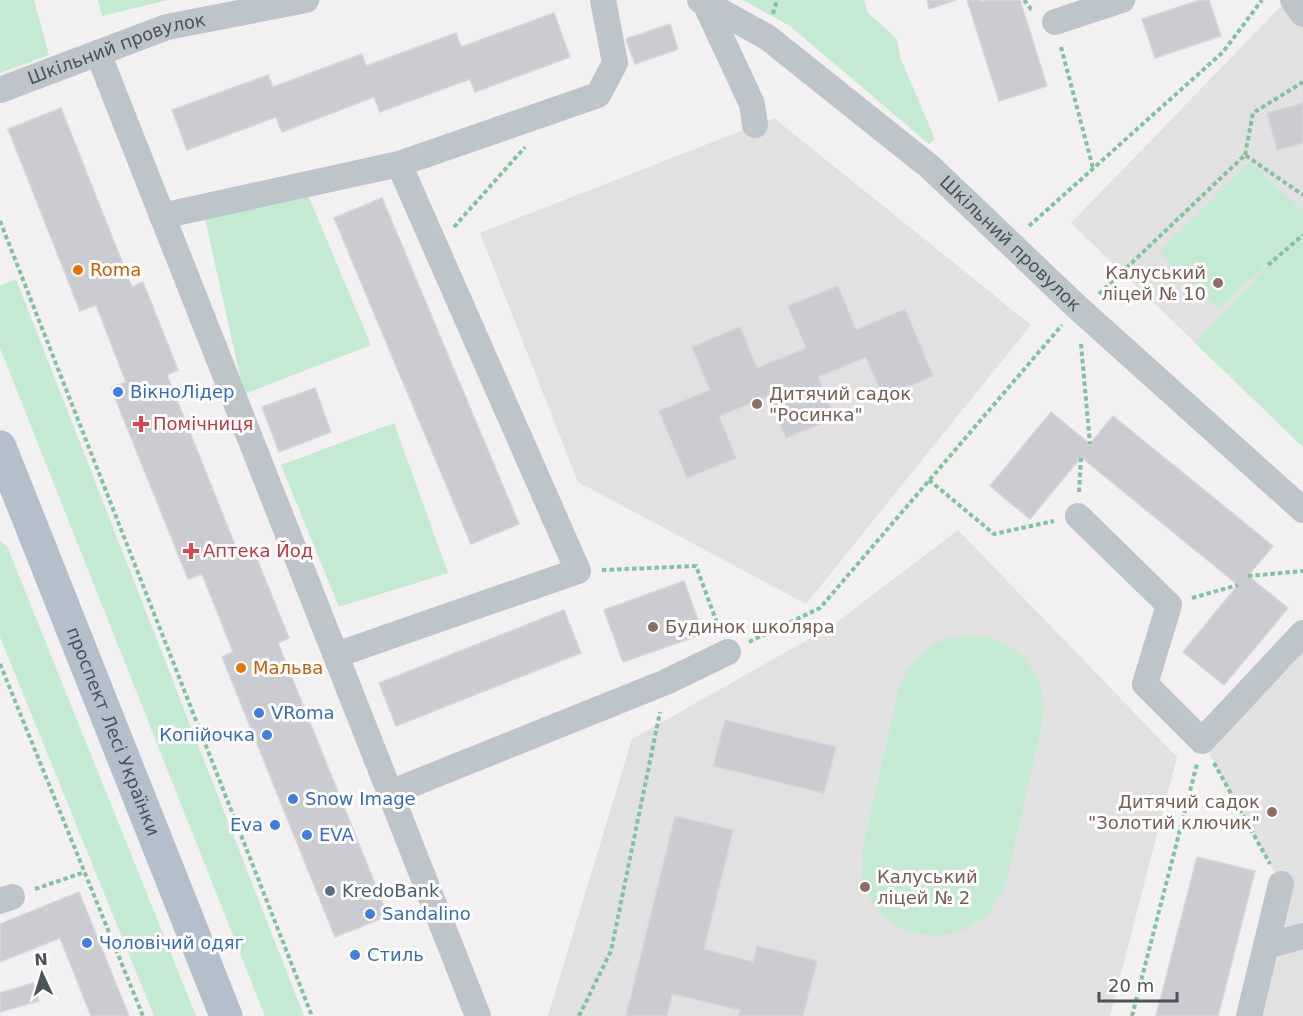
<svg xmlns="http://www.w3.org/2000/svg" width="1303" height="1016" font-family="'DejaVu Sans',sans-serif">
  <rect width="100%" height="100%" fill="#f2f0f0"/>
  <g fill="#e2e1e1">
    <path d="M 1287,0 L 1303,0 L 1303,447 L 1071,223 Z"/>
    <path d="M 774,118 L 1031,325 L 806,604 L 578,482 L 480,233 Z"/>
    <path d="M 958,530 L 1177,757 L 1110,1016 L 548,1016 L 632,739 L 832,626 Z"/>
    <path d="M 1303,633 L 1303,1016 L 1251,1016 L 1281,884 L 1202,741 Z"/>
  </g>
  <g fill="#c4ead2">
    <path d="M 0,0 L 34,0 L 49,55 L 0,73 Z"/>
    <path d="M 98,0 L 168,0 L 102,16 Z"/>
    <path d="M 743,0 L 864,0 L 868,13 L 897,39 L 900,57 L 935,139 L 929,144 L 790,26 Z"/>
    <path d="M 1250,162 L 1303,211 L 1303,447 L 1195,343 L 1296,236 L 1219,310 L 1159,252 Z"/>
    <path d="M 308,195 L 371,345 L 244,394 L 205,219 Z"/>
    <path d="M 16,279 L 304,1016 L 265,1016 L 0,348 L 0,286 Z"/>
    <path d="M 394,423 L 448,573 L 339,607 L 281,465 Z"/>
    <path d="M 0,541 L 7,546 L 196,1016 L 154,1016 L 0,637 Z"/>
    <path d="M 967,635 C 973,635 980,635 986,637 C 1017,643 1042,673 1044,705 C 1044,711 1042,718 1042,724 L 1007,879 C 1002,890 998,901 990,911 C 953,954 879,938 864,883 C 861,871 862,859 863,847 L 898,692 L 905,674 L 916,659 L 931,646 L 948,638 Z"/>
  </g>
  <g fill="#cbccd1" stroke="#d4d6da" stroke-width="1.5">
    <path d="M 927,0 L 956,0 L 929,9 Z"/>
    <path d="M 967,0 L 980,0 L 981,2 L 987,0 L 1021,0 L 1020,0 L 1047,86 L 999,101 Z"/>
    <path d="M 1200,0 L 1209,0 L 1221,36 L 1155,58 L 1142,19 Z"/>
    <path d="M 554,13 L 570,57 L 475,92 L 470,79 L 380,112 L 374,97 L 282,132 L 276,117 L 187,150 L 172,110 L 268,75 L 273,87 L 362,54 L 366,66 L 456,33 L 461,47 Z"/>
    <path d="M 670,24 L 678,49 L 635,64 L 626,39 Z"/>
    <path d="M 1303,103 L 1303,143 L 1277,150 L 1267,113 Z"/>
    <path d="M 61,108 L 132,287 L 143,282 L 178,370 L 167,375 L 239,555 L 253,549 L 289,638 L 278,643 L 388,916 L 335,937 L 222,657 L 233,652 L 202,574 L 188,579 L 111,388 L 126,382 L 96,305 L 80,311 L 8,129 Z"/>
    <path d="M 382,198 L 519,524 L 471,544 L 334,218 Z"/>
    <path d="M 838,286 L 856,330 L 905,309 L 933,376 L 883,397 L 866,357 L 818,377 L 835,418 L 786,438 L 768,396 L 719,416 L 736,458 L 687,478 L 659,411 L 710,390 L 692,347 L 740,327 L 757,368 L 806,348 L 788,306 Z"/>
    <path d="M 315,388 L 331,432 L 279,452 L 262,407 Z"/>
    <path d="M 1051,412 L 1090,444 L 1113,416 L 1273,546 L 1248,576 L 1288,608 L 1224,685 L 1183,652 L 1238,585 L 1081,457 L 1030,519 L 990,486 Z"/>
    <path d="M 684,581 L 703,634 L 623,662 L 604,610 Z"/>
    <path d="M 564,610 L 581,653 L 396,726 L 379,683 Z"/>
    <path d="M 725,720 L 836,747 L 824,793 L 713,766 Z"/>
    <path d="M 675,816 L 733,830 L 704,949 L 753,962 L 757,946 L 817,961 L 803,1016 L 738,1016 L 740,1010 L 672,994 L 667,1016 L 626,1016 Z"/>
    <path d="M 1197,857 L 1255,871 L 1218,1016 L 1156,1016 Z"/>
    <path d="M 79,892 L 129,1016 L 91,1016 L 60,938 L 0,962 L 0,924 Z"/>
    <path d="M 33,983 L 39,1001 L 0,1012 L 0,993 Z"/>
  </g>
  <g fill="none" stroke-linecap="round" stroke-linejoin="round">
    <g stroke="#80c3a1" stroke-width="4" stroke-dasharray="4.5 3" stroke-linecap="butt">
      <path d="M 1024,0 L 1031,9 L 1034,10"/>
      <path d="M 773,14 L 777,0"/>
      <path d="M 1061,47 L 1093,168"/>
      <path d="M 1245,155 L 1253,113 L 1303,82"/>
      <path d="M 0,221 L 312,1016"/>
      <path d="M 1029,226 L 1223,52 L 1262,0"/>
      <path d="M 454,227 L 525,147"/>
      <path d="M 1268,265 L 1303,235"/>
      <path d="M 1099,294 L 1245,155 L 1303,195"/>
      <path d="M 1081,344 L 1090,444"/>
      <path d="M 929,480 L 994,534 L 1054,521"/>
      <path d="M 1079,492 L 1081,457"/>
      <path d="M 602,570 L 696,566 L 720,631"/>
      <path d="M 1248,576 L 1303,571"/>
      <path d="M 1192,598 L 1238,585"/>
      <path d="M 749,642 L 820,608 L 1062,325"/>
      <path d="M 0,664 L 143,1016"/>
      <path d="M 1214,763 L 1270,864"/>
      <path d="M 35,889 L 85,872"/>
      <path d="M 579,1016 L 611,951 L 660,712"/>
      <path d="M 1132,1016 L 1197,764"/>
    </g>
    <g stroke="#bdc4ca" stroke-width="26">
      <path id="s1" d="M 700,0 L 767,37 L 930,167 L 1077,307 L 1303,510"/>
      <path d="M 1293,0 L 1303,14"/>
      <path d="M 705,3 L 752,104 L 755,125"/>
      <path d="M 1055,22 L 1122,0"/>
      <path d="M 98,53 L 478,1016"/>
      <path id="s2" d="M 0,90 L 167,27 L 306,0"/>
      <path d="M 162,216 L 399,164 L 598,95 L 615,63 L 603,0"/>
      <path d="M 1078,516 L 1169,605 L 1145,684 L 1202,741 L 1303,633"/>
      <path d="M 336,655 L 578,571 L 399,164"/>
      <path d="M 390,793 L 666,682 L 728,652"/>
      <path d="M 0,901 L 12,897"/>
      <path d="M 1266,946 L 1303,936"/>
      <path d="M 1249,1016 L 1281,884"/>
    </g>
    <path stroke="#b3bfcb" stroke-width="33" id="s3" d="M 0,447 L 226,1016"/>
  </g>
  <g fill="#e8710a" stroke="#fff" stroke-width="2">
    <circle cx="78" cy="270" r="6"/>
    <circle cx="241" cy="668" r="6"/>
  </g>
  <g fill="#8d6e63" stroke="#fff" stroke-width="2">
    <circle cx="1218" cy="283" r="6"/>
    <circle cx="757" cy="404" r="6"/>
    <circle cx="653" cy="627" r="6"/>
    <circle cx="1272" cy="812" r="6"/>
    <circle cx="865" cy="887" r="6"/>
  </g>
  <g fill="#3f7fe0" stroke="#fff" stroke-width="2">
    <circle cx="118" cy="392" r="6"/>
    <circle cx="259" cy="713" r="6"/>
    <circle cx="267" cy="735" r="6"/>
    <circle cx="293" cy="799" r="6"/>
    <circle cx="275" cy="825" r="6"/>
    <circle cx="307" cy="835" r="6"/>
    <circle cx="370" cy="914" r="6"/>
    <circle cx="87" cy="943" r="6"/>
    <circle cx="355" cy="955" r="6"/>
  </g>
  <g fill="#e0444e" stroke="#fff" stroke-width="2">
    <path d="M138 415h6v6h6v6h-6v6h-6v-6h-6v-6h6z"/>
    <path d="M188 542h6v6h6v6h-6v6h-6v-6h-6v-6h6z"/>
  </g>
  <circle fill="#5c6f8a" stroke="#fff" stroke-width="2" cx="330" cy="891" r="6"/>
  <g text-anchor="middle" stroke-width="6" stroke-linejoin="round" paint-order="stroke">
    <g font-size="18" fill="#4a535a" stroke="#fff">
      <text dy="6" stroke="none"><textPath href="#s2" startOffset="124">Шкільний провулок</textPath></text>
      <text dy="6" stroke="none"><textPath href="#s1" startOffset="396">Шкільний провулок</textPath></text>
      <text dy="6" stroke="none"><textPath href="#s3" startOffset="306">проспект Лесі Українки</textPath></text>
    </g>
    <g font-size="18" fill="#c56008" stroke="#fff" text-anchor="start">
      <text x="90" y="276">Roma</text>
      <text x="253" y="674">Мальва</text>
    </g>
    <g font-size="18" fill="#785e54" stroke="#fff" text-anchor="start">
      <text x="1206" y="279" text-anchor="end">Калуський<tspan x="1206" dy="21">ліцей № 10</tspan></text>
      <text x="769" y="400">Дитячий садок<tspan x="769" dy="21">"Росинка"</tspan></text>
      <text x="665" y="633">Будинок школяра</text>
      <text x="1260" y="808" text-anchor="end">Дитячий садок<tspan x="1260" dy="21">"Золотий ключик"</tspan></text>
      <text x="877" y="883">Калуський<tspan x="877" dy="21">ліцей № 2</tspan></text>
    </g>
    <g font-size="18" fill="#366cbe" stroke="#fff" text-anchor="start">
      <text x="130" y="398">ВікноЛідер</text>
      <text x="271" y="719">VRoma</text>
      <text x="255" y="741" text-anchor="end">Копійочка</text>
      <text x="305" y="805">Snow Image</text>
      <text x="263" y="831" text-anchor="end">Eva</text>
      <text x="319" y="841">ЕVA</text>
      <text x="382" y="920">Sandalino</text>
      <text x="99" y="949">Чоловічий одяг</text>
      <text x="367" y="961">Стиль</text>
    </g>
    <g font-size="18" fill="#be3a42" stroke="#fff" text-anchor="start">
      <text x="153" y="430">Помічниця</text>
      <text x="203" y="557">Аптека Йод</text>
    </g>
    <g font-size="18" fill="#4e5e75" stroke="#fff" text-anchor="start">
      <text x="342" y="897">KredoBank</text>
    </g>
  </g>
  <g transform="translate(42 974) rotate(356)" stroke="#ffffff" stroke-width="4.5" paint-order="stroke">
  <path d="M0-4.5L10 22L0 15L-10 22Z" fill="#4a535a"/>
  <text y="-9" font-size="16" font-weight="bold" text-anchor="middle" fill="#4a535a">N</text>
  </g>
  <path d="M1099 992v9h78v-9" fill="none" stroke="#4a535a" stroke-width="3"/>
  <text x="1108" y="992" font-size="18" fill="#4a535a" stroke="#ffffff" stroke-width="4.5" paint-order="stroke">20 m</text>
</svg>
